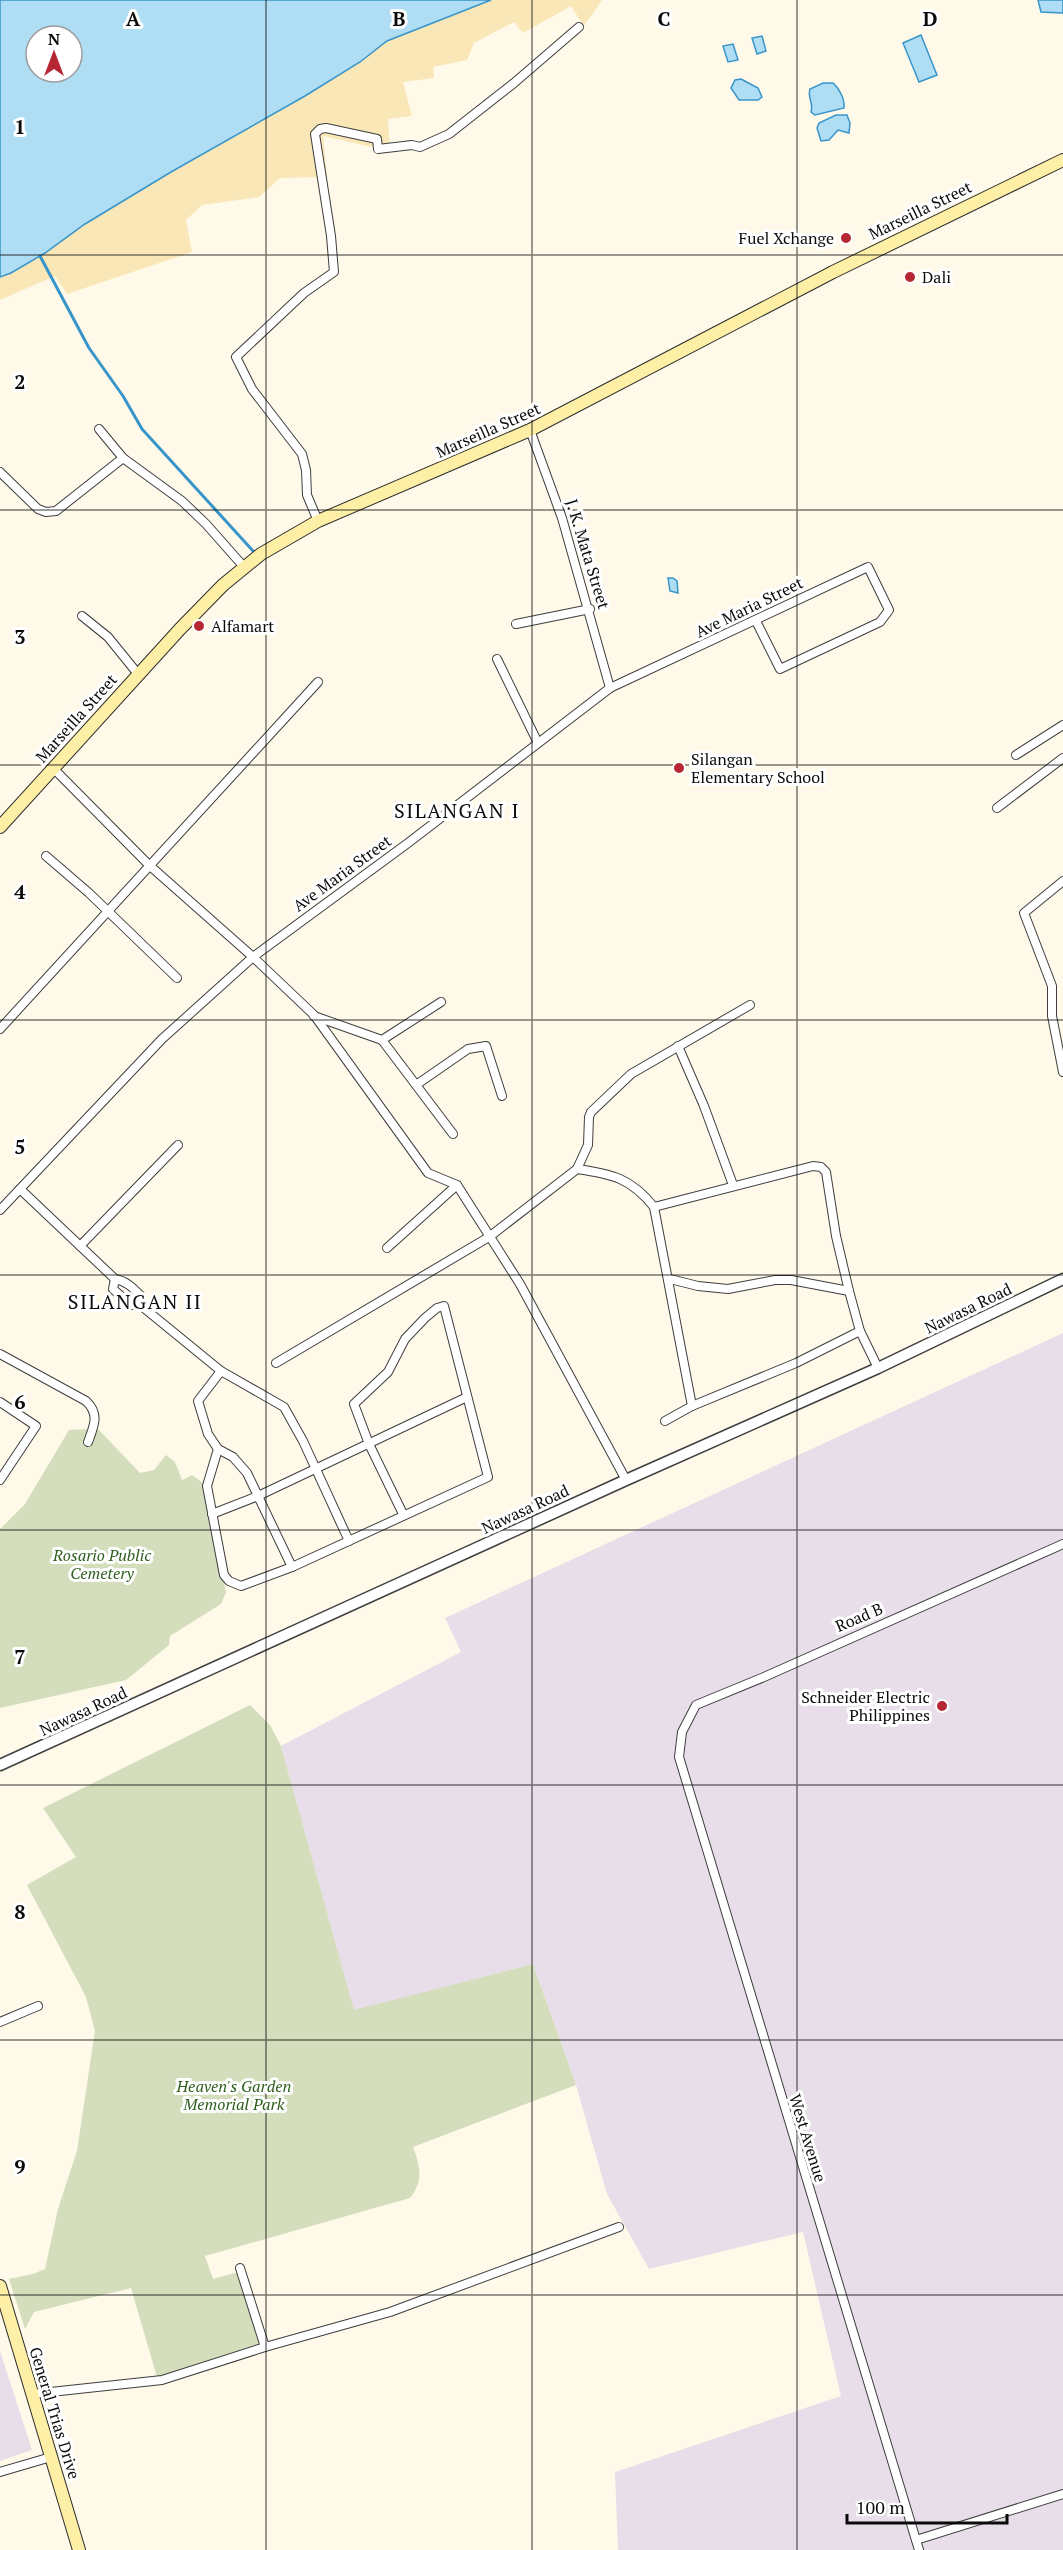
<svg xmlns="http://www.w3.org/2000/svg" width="1063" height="2550" font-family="'PT Serif',serif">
  <rect width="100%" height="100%" fill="#fef9e9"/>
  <g fill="#e8deea">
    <path d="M 1063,1333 L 1063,2550 L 618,2550 L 615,2472 L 841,2396 L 803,2232 L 649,2269 L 607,2194 L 576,2085 L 533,1964 L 354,2011 L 281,1746 L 461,1652 L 445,1618 Z"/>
    <path d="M 0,2351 L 32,2450 L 0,2461 Z"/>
  </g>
  <path fill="#f9e7b7" d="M 491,0 L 602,0 L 584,26 L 571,6 L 523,33 L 514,22 L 474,43 L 467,60 L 433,67 L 434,78 L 403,82 L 412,116 L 388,119 L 390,151 L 323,136 L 327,177 L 280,178 L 259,197 L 202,205 L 186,220 L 192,252 L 67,294 L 55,276 L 0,300 L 0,277 L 11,273 L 45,253 L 85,224 L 171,172 L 305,96 L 360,62 L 387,41 Z"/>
  <g fill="#d4debc">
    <path d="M 98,1429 L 140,1473 L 154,1470 L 166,1455 L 175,1462 L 182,1480 L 192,1475 L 203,1483 L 226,1592 L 221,1604 L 170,1636 L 169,1645 L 126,1680 L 0,1708 L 0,1529 L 25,1504 L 69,1430 Z"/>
    <path d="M 250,1705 L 270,1725 L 281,1746 L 354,2010 L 533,1964 L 576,2085 L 413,2147 C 420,2166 424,2181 410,2198 L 205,2256 L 213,2279 L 238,2272 L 260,2344 L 157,2377 L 131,2288 L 34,2312 L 25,2329 L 9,2279 L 33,2274 L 45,2269 L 58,2209 L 77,2151 L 95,2031 L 86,1997 L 27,1885 L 76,1857 L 43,1808 Z"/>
  </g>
  <g fill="#afddf4" stroke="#3895c9" stroke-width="1.5" fill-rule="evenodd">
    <path d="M 0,0 L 491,0 L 387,41 L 360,62 L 305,96 L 171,172 L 85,224 L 45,253 L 11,273 L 0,277 ZM 36,36 L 72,36 L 72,72 L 36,72 Z"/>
    <path d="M 1038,0 L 1063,0 L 1063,13 L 1041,12 Z"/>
    <path d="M 921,35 L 937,75 L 919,82 L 903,43 Z"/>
    <path d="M 762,36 L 766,51 L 757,54 L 752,38 Z"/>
    <path d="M 733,44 L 738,60 L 728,62 L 723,46 Z"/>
    <path d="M 741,79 L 758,88 L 762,97 L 758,100 L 739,100 L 731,88 L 735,80 Z"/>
    <path d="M 823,83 L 833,83 C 839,88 845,99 844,108 L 815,115 L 811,112 C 814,103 807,98 810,89 Z"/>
    <path d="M 836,115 L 847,115 L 850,123 L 849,133 L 838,130 L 829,140 L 821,141 L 817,128 L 819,123 Z"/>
    <path d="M 668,578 L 673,578 L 677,581 L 678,593 L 670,591 Z"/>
  </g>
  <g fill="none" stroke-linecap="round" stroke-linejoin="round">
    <path stroke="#3895c9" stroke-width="3" d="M 40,256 L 89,348 L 123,396 L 142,429 L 254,552"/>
    <defs>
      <g id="minor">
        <path d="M 99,429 L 123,458"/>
        <path d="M 530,430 L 562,518 L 610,688"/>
        <path d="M 0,472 L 38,509 L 46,512 L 56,511 L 123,458 L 182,501 L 206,524 L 244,567"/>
        <path d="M 318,521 L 307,495 L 306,470 L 302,454 L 252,389 L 236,357 L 304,293 L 334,272 L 331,236 L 315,134 L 320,129 L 326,128 L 377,139 L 378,149 L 412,145 L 420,147 L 449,134 L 514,83 L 579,27"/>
        <path d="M 82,616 L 108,637 L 138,674"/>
        <path d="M 516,624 L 590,609"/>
        <path d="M 497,659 L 538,743"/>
        <path d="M 1016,755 L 1063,725"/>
        <path d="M 53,768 L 149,865 L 253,957 L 314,1015 L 428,1173 L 457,1185 L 520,1284 L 626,1480"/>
        <path d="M 997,808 L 1063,758"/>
        <path d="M 46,856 L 89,893 L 177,978"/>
        <path d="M 1063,881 L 1024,913 L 1052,986 L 1052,1016 L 1063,1072"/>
        <path d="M 314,1016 L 382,1040 L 441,1002"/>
        <path d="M 0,1029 L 318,682"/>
        <path d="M 382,1040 L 453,1134"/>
        <path d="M 678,1046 L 704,1106 L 733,1185"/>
        <path d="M 416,1085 L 468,1049 L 486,1046 L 502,1096"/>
        <path d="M 577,1169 L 588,1145 L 589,1117 L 591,1112 L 631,1074 L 750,1005"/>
        <path d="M 20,1189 L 115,1279"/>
        <path d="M 654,1207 L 813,1166 L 821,1167 L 826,1172 L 836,1236 L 849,1291 L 860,1331 L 878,1368"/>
        <path d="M 0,1210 L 162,1039 L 253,957 L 408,843 L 610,688 L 868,567 L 889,610 L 880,622 L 780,669 L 756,621"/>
        <path d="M 80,1246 L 178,1145"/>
        <path d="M 387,1248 L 457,1185"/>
        <path d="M 115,1279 C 126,1281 132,1287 140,1295 L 139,1304 L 131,1305 L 113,1289 Z"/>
        <path d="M 670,1279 L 698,1286 L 728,1289 L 775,1280 L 791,1280 L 849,1291"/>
        <path d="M 139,1304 L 221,1371"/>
        <path d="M 0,1354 L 86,1401 C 100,1414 94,1426 88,1442"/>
        <path d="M 276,1363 L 489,1237 L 577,1169 C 612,1174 631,1178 654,1207 L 692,1406"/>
        <path d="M 0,1402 L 36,1426 L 0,1480"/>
        <path d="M 665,1421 L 692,1406 L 796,1363 L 860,1331"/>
        <path d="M 218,1449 L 207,1486 L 224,1575 L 229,1581 L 241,1586 L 292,1567 L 488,1477 L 444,1306 L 437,1308 L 425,1318 L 405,1339 L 388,1372 L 354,1404 L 369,1444 L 403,1514"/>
        <path d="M 212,1514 L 258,1496 L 467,1397"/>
        <path d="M 292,1567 L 247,1473 L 233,1457 L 218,1449 L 208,1434 L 198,1401 L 221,1371 L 284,1407 L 303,1441 L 349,1541"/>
        <path d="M 0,2022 L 38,2006"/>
        <path d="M 240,2268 L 265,2347"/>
        <path d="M 32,2394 L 162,2380 L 265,2347 L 390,2312 L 619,2227"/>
        <path d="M 0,2472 L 51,2457"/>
        <path d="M 916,2540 L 1063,2494"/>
        <path d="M 919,2550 L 679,1757 L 682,1732 L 696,1705 L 764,1677 L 1063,1544"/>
      </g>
      <path id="tertiary" d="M 0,1765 L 626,1480 L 878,1368 L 1063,1279"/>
      <g id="secondary">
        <path d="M 0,827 L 180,629 L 223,585 L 261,554 L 318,521 L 530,430 L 833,272 L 1063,160"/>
        <path d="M 0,2286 L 79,2550"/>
      </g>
    </defs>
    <use href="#minor" stroke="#3e3e3e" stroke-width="10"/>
    <use href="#tertiary" stroke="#3e3e3e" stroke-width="13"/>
    <use href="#secondary" stroke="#2d2d2d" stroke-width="14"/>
    <use href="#minor" stroke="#fff" stroke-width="8"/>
    <use href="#tertiary" stroke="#fff" stroke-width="10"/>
    <use href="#secondary" stroke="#fdefa5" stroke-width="12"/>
  </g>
  <path fill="none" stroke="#0b0b0b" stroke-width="1.5" stroke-opacity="0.55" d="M 266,0 L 266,2550M 532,0 L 532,2550M 797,0 L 797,2550M 0,255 L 1063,255M 0,510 L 1063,510M 0,765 L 1063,765M 0,1020 L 1063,1020M 0,1275 L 1063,1275M 0,1530 L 1063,1530M 0,1785 L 1063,1785M 0,2040 L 1063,2040M 0,2295 L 1063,2295"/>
  <g fill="#b62734" stroke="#fff" stroke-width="2">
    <circle cx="846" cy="238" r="6"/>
    <circle cx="910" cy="277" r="6"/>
    <circle cx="199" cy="626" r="6"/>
    <circle cx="679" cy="768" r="6"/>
    <circle cx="942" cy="1706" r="6"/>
  </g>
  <g text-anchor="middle" stroke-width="6" stroke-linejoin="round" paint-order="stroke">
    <g font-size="16" fill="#0b0b0b" stroke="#fff">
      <text transform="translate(920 210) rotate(-26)" y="6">Marseilla Street</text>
      <text transform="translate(488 430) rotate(-24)" y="6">Marseilla Street</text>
      <text transform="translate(588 554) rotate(73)" y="6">J. K. Mata Street</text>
      <text transform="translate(749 607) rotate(-26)" y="6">Ave Maria Street</text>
      <text transform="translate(76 718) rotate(-48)" y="6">Marseilla Street</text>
      <text transform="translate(342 873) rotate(-36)" y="6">Ave Maria Street</text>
      <text transform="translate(968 1308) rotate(-26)" y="6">Nawasa Road</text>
      <text transform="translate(525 1509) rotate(-25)" y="6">Nawasa Road</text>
      <text transform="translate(859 1617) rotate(-23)" y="6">Road B</text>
      <text transform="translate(83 1711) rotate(-25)" y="6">Nawasa Road</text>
      <text transform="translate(808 2138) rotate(73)" y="6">West Avenue</text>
      <text transform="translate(55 2413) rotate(73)" y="6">General Trias Drive</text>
    </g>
    <g font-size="16" fill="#0b0b0b" stroke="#fff" text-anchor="start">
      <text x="834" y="244" text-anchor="end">Fuel Xchange</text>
      <text x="922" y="283">Dali</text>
      <text x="211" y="632">Alfamart</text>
      <text x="691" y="765">Silangan<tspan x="691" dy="18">Elementary School</tspan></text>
      <text x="930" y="1703" text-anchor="end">Schneider Electric<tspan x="930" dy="18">Philippines</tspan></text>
    </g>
    <g font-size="16" font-style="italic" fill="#2e5f1e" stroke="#fff">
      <text x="102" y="1561">Rosario Public<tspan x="102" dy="18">Cemetery</tspan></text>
      <text x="234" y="2092">Heaven's Garden<tspan x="234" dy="18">Memorial Park</tspan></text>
    </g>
    <g font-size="20" letter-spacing="1.5" fill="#0b0b0b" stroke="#fff">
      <text x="457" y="818">SILANGAN I</text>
      <text x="135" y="1309">SILANGAN II</text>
    </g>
  </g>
  <g font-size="20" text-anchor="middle" font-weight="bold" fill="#0b0b0b" stroke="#fff" stroke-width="6" stroke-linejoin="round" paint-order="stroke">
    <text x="133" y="26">A</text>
    <text x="399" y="26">B</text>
    <text x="664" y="26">C</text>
    <text x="930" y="26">D</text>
    <text x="20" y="134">1</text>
    <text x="20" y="389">2</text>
    <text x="20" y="644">3</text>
    <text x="20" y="899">4</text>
    <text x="20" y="1154">5</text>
    <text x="20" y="1409">6</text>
    <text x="20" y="1664">7</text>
    <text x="20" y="1919">8</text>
    <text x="20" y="2174">9</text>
  </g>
  <g transform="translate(54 54)"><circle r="28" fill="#ffffff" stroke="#9d9d9d" stroke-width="1.5"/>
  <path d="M0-4.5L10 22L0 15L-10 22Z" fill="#b62734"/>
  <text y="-9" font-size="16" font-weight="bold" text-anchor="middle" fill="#0b0b0b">N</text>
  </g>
  <path d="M847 2514v9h160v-9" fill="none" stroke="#0b0b0b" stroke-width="3"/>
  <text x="856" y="2514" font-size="18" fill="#0b0b0b" stroke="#ffffff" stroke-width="4.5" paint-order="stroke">100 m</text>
</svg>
